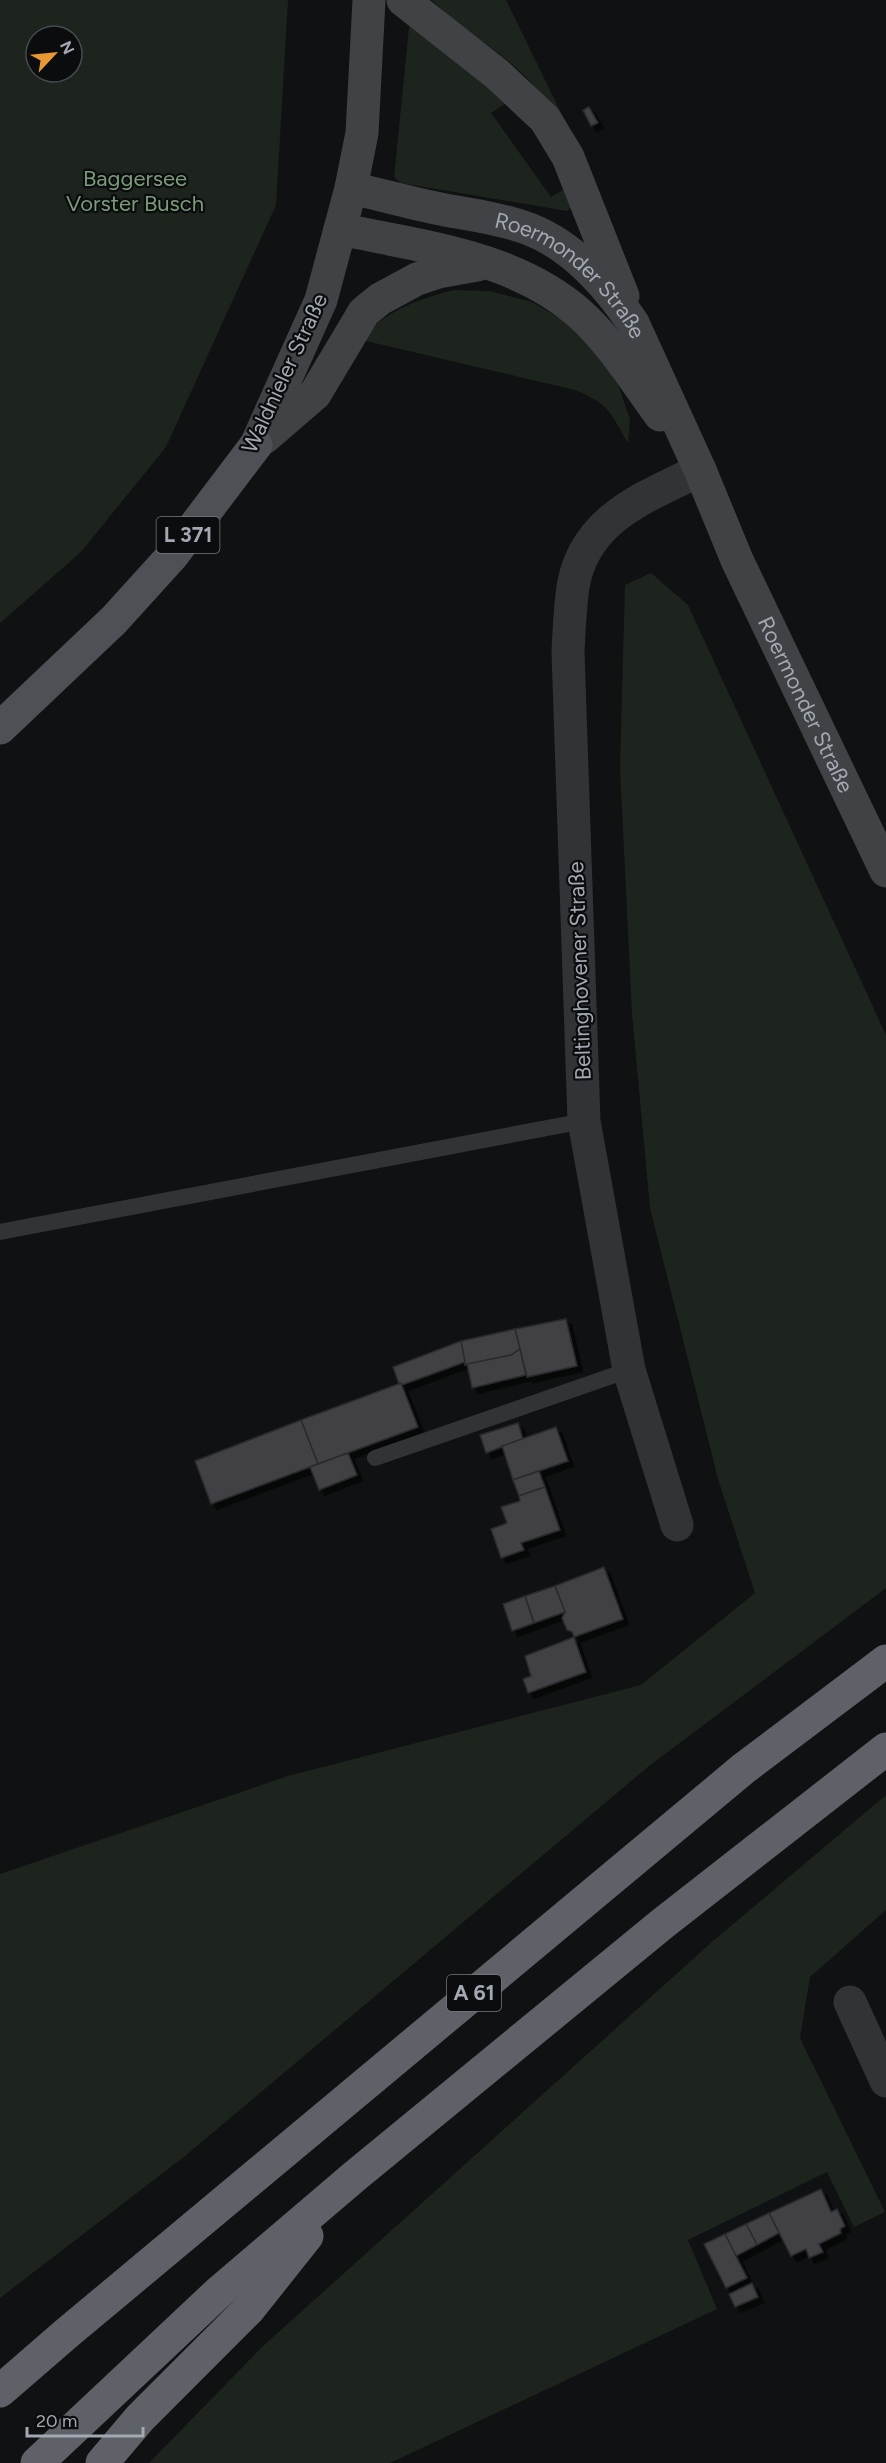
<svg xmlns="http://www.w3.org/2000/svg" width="886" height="2463" font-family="Figtree,sans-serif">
  <defs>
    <filter id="shadow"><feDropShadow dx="5.5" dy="5.5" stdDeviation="0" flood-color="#0009"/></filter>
  </defs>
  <rect width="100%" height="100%" fill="#101112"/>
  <g fill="#1d241d" fill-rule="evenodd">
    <path d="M 0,0 L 288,0 L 276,205 L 166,447 L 81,552 L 0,623 ZM 36,36 L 72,36 L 72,72 L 36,72 Z"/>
    <path d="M 432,0 L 506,0 L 588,168 C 569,135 552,104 525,76 C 497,48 460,29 432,0 Z"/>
    <path d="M 409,27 L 416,28 L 509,101 L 491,113 L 551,197 L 566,188 L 573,206 L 567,211 L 401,183 L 394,177 Z"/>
    <path d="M 454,290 L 490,291 L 532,302 L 571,325 L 598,352 L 618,385 L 630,419 L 628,443 C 610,412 609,404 575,390 L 366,341 L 364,333 C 395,308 416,300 454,290 Z"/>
    <path d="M 651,573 L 688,605 L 886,1035 L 886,1588 L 649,1766 L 185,2156 L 0,2298 L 0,1874 L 288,1776 L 641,1685 L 755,1593 L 718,1479 L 650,1208 L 632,1014 L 620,769 L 625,585 Z"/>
    <path d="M 886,1795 L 886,1910 L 810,1977 L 800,2038 L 885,2212 L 854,2227 L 827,2172 L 688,2240 L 717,2309 L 390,2463 L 149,2463 L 262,2347 L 713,1941 Z"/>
  </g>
  <g fill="#3f4145" stroke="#2a2b2e" stroke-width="1.5" filter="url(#shadow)">
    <path d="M 589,107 L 598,123 L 591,126 L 583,110 Z"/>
    <path d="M 566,1319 L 577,1366 L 527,1377 L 515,1329 Z"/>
    <path d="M 515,1329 L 520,1349 L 511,1355 L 465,1365 L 461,1341 Z"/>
    <path d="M 461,1341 L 465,1362 L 402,1385 L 399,1384 L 393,1367 Z"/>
    <path d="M 520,1349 L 526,1375 L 472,1388 L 467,1364 L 511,1355 Z"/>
    <path d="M 401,1383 L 418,1427 L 318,1464 L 301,1420 Z"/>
    <path d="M 301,1420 L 318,1464 L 211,1504 L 195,1461 Z"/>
    <path d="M 518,1423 L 523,1439 L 486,1453 L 480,1435 Z"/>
    <path d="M 556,1427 L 568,1461 L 513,1480 L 502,1446 Z"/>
    <path d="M 348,1453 L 357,1475 L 319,1490 L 310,1467 Z"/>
    <path d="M 539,1471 L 545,1487 L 519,1496 L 513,1480 Z"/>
    <path d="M 545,1487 L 560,1530 L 521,1543 L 524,1550 L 501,1558 L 491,1529 L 507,1523 L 501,1507 L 520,1501 L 519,1496 Z"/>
    <path d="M 604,1567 L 623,1619 L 574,1637 L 572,1632 L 567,1630 L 562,1618 L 565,1612 L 555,1586 Z"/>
    <path d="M 555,1586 L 565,1612 L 534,1623 L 525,1596 Z"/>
    <path d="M 525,1596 L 534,1623 L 512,1631 L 503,1604 Z"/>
    <path d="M 574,1637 L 586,1672 L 528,1693 L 523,1679 L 531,1676 L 525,1656 Z"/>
    <path d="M 821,2189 L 831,2212 L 837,2209 L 845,2226 L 840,2229 L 841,2233 L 819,2244 L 823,2252 L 809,2258 L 806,2249 L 791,2256 L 769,2213 Z"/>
    <path d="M 769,2213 L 779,2233 L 757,2245 L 746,2224 Z"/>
    <path d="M 746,2224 L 757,2245 L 736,2256 L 725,2234 Z"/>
    <path d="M 725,2234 L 747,2278 L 726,2288 L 704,2244 Z"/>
    <path d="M 752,2283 L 758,2297 L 735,2307 L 729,2294 Z"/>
  </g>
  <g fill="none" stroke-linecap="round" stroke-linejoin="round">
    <g stroke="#323336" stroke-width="16">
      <path d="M 0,1232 L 584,1121"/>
      <path d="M 375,1458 L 629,1370"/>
    </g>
    <g stroke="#323336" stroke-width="33">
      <path d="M 677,1525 L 629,1370 L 584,1121 L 568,652 C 569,630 570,608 573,587 C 584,518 646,497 700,470"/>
      <path d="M 850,2002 L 886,2081"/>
    </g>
    <g stroke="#404246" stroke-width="33">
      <path d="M 403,0 L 497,74 L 545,119 L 568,157 L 623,296"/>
      <path id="s1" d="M 351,188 C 382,195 414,204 445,210 C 473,215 502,219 529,229 C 573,246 608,286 633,323 L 700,470 L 737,560 L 886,871"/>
      <path d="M 340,229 C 422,247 515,256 580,314 C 612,343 635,381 660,415"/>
      <path d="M 264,438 L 315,394 L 364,312 L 380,299 L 417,279 L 438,272 L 477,265"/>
      <path d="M 256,445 L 321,300 L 351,188 L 362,133 L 369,0"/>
    </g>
    <path stroke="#4e5055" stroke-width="33" d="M 0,728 L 114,620 L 172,556 L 256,445"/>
    <g stroke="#5e6167" stroke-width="33">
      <path d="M 0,2391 L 67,2333 L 743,1769 L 886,1661"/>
      <path d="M 37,2463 L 219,2292 L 355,2176 L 662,1924 L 886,1749"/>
      <path d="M 102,2463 L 140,2418 L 249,2309 L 307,2236"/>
    </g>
  </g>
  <g text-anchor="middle" stroke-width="4.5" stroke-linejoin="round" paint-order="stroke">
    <g fill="#0b0c0d" stroke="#757a80" stroke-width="1.5">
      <rect x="156.5" y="517" width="63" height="36" rx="4.5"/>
      <rect x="447" y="1975" width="54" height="36" rx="4.5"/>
    </g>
    <g font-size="21" font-weight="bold" fill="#a2a9b2">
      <text x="188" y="542">L 371</text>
      <text x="474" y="2000">A 61</text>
    </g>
    <g font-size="22" fill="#7b9c7a" stroke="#0b0c0d">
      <text x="135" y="186">Baggersee<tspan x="135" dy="25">Vorster Busch</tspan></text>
    </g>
    <g font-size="22" fill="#a2a9b2" stroke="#0b0c0d">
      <text dy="8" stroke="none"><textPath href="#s1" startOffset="244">Roermonder Straße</textPath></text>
      <text transform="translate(284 373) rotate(-65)" y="8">Waldnieler Straße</text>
      <text dy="8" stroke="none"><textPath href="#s1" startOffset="744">Roermonder Straße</textPath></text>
      <text transform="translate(579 971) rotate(-92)" y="8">Beltinghovener Straße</text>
    </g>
  </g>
  <g transform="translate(54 54) rotate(64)"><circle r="28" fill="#0b0c0d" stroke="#474b4f" stroke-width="1.5"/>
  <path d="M0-4.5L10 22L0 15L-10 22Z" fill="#e69934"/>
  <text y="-9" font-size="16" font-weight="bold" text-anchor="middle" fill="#a2a9b2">N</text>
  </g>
  <path d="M27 2427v9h116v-9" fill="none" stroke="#a2a9b2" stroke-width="3"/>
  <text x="36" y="2427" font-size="18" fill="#a2a9b2" stroke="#0b0c0d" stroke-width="4.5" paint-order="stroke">20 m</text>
</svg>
